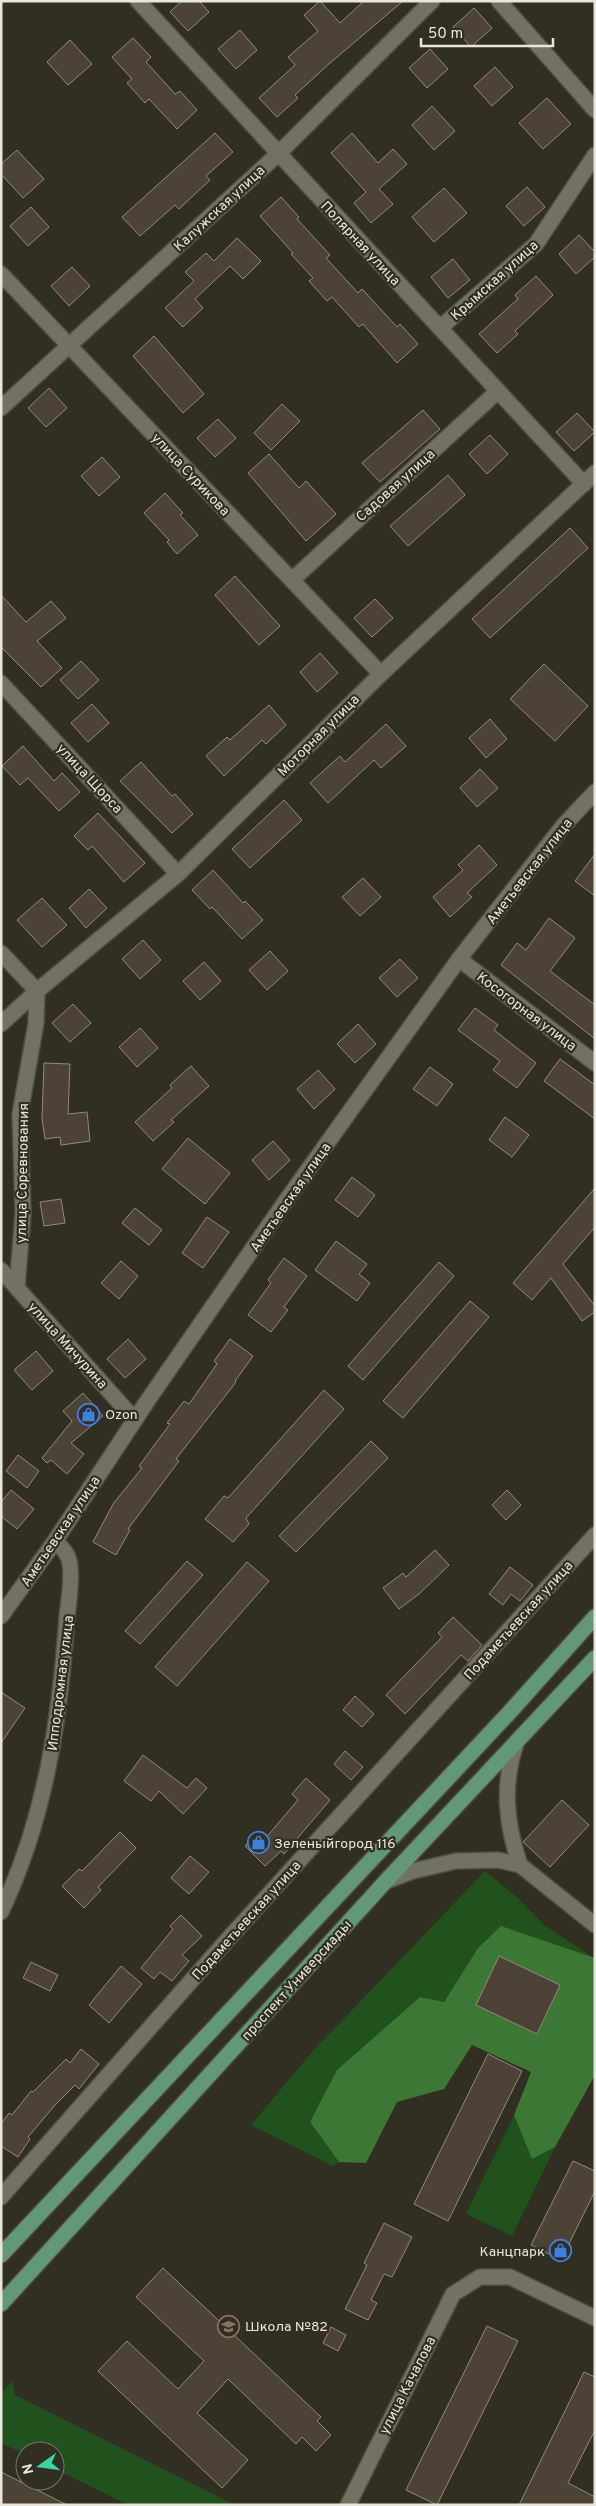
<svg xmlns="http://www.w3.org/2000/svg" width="596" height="2506" font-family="Overpass,sans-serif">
  <rect width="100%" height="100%" fill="#312f21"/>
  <g fill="#21511c">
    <path d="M 485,1871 L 518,1898 L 543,1924 L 594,1958 L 501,1927 L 478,1948 L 444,2002 L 310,2122 L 339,2162 L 333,2166 L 251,2125 L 312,2052 Z"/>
    <path d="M 514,2115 L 532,2158 L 555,2147 L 512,2236 L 466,2214 Z"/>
    <path d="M 13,2381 L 15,2395 L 235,2505 L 129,2505 L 55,2469 L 55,2451 L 25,2451 L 25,2454 L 1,2443 L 1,2393 Z"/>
  </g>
  <path fill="#3c7735" d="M 501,1926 L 595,1958 L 595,2075 L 555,2147 L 532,2159 L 514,2115 L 531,2072 L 472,2045 L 444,2089 L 397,2102 L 366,2163 L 339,2162 L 310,2122 L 337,2070 L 420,1997 L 444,2002 L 478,1948 Z"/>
  <g fill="#4d4236" stroke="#95897b">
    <path d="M 182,1 L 199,1 L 209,12 L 188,31 L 170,12 Z"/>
    <path d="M 320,1 L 340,23 L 364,1 L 403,1 L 330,63 L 295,95 L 298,98 L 277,117 L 259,98 L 295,65 L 288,57 L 318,31 L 304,15 Z"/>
    <path d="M 474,8 L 492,28 L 471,47 L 453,27 Z"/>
    <path d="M 240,30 L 257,50 L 236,69 L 218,49 Z"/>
    <path d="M 133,38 L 151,57 L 146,62 L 175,94 L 180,91 L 197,110 L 177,129 L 149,99 L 145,103 L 127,83 L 132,79 L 112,57 Z"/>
    <path d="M 70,40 L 92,64 L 68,85 L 47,62 Z"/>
    <path d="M 430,49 L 448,69 L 427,88 L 409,68 Z"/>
    <path d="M 495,67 L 513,87 L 492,106 L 474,86 Z"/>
    <path d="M 547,98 L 571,124 L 543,149 L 519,123 Z"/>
    <path d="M 432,106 L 455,131 L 434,150 L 412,125 Z"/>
    <path d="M 215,133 L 233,152 L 206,176 L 210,180 L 179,209 L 175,205 L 140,236 L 122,217 Z"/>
    <path d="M 352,133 L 378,163 L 393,149 L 407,164 L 379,189 L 393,204 L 371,223 L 354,203 L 366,192 L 331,153 Z"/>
    <path d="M 17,150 L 44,179 L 23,198 L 1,174 L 1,164 Z"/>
    <path d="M 527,187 L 545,207 L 524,226 L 506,206 Z"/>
    <path d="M 444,188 L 467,213 L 434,242 L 412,217 Z"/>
    <path d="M 281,197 L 299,217 L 297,219 L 330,255 L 326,258 L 358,293 L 362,289 L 397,327 L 400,324 L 418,344 L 397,363 L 363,324 L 359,327 L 332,297 L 327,301 L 309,281 L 313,278 L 291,254 L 293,253 L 260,216 Z"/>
    <path d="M 31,207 L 49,227 L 28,246 L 10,226 Z"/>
    <path d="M 579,235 L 595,252 L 595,257 L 576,274 L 559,254 Z"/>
    <path d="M 237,238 L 261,261 L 243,279 L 230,266 L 195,299 L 203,308 L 183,327 L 165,308 L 194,281 L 185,272 L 206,253 L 214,261 Z"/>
    <path d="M 453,259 L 470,280 L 448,298 L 431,277 Z"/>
    <path d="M 72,267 L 90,286 L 69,306 L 51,286 Z"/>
    <path d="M 536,276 L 553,295 L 515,331 L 518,334 L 497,353 L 479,334 L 518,299 L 515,295 Z"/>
    <path d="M 154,336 L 204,394 L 183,413 L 133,356 Z"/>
    <path d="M 49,388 L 67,408 L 46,427 L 28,408 Z"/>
    <path d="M 282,404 L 300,421 L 271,450 L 254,433 Z"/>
    <path d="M 423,410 L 440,429 L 380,482 L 362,463 Z"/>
    <path d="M 577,413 L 595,432 L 574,451 L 556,432 Z"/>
    <path d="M 218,419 L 236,438 L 215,457 L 197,438 Z"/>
    <path d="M 490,435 L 508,454 L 487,474 L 469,454 Z"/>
    <path d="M 269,454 L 299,488 L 306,481 L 336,514 L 306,541 L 248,473 Z"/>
    <path d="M 102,457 L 120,477 L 99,496 L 81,476 Z"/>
    <path d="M 448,475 L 465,495 L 408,546 L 390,526 Z"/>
    <path d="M 165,493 L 183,513 L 180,515 L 198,535 L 177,554 L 167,542 L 169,540 L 144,513 Z"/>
    <path d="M 570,528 L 588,548 L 490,638 L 472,619 Z"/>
    <path d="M 235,576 L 280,626 L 259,645 L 215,595 Z"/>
    <path d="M 1,595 L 26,622 L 51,601 L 66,618 L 37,641 L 62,668 L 41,687 L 1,647 Z"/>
    <path d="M 375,599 L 393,618 L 372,637 L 354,618 Z"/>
    <path d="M 320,653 L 338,673 L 317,692 L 300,672 Z"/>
    <path d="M 81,661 L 99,680 L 78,699 L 60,680 Z"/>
    <path d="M 544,664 L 588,706 L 555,741 L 510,699 Z"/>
    <path d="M 92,704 L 109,723 L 88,742 L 71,723 Z"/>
    <path d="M 269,705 L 286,725 L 266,744 L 262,740 L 224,776 L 206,756 L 227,737 L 230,740 Z"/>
    <path d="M 490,719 L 507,739 L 486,758 L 469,738 Z"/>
    <path d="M 386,724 L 406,746 L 381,768 L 374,760 L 328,803 L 310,783 L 340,756 L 345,762 Z"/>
    <path d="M 23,746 L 54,781 L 62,773 L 80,792 L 59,811 L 28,778 L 20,785 L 2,766 Z"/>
    <path d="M 141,762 L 172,796 L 175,794 L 193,814 L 172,833 L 120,781 Z"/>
    <path d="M 480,769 L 498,788 L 477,807 L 460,788 Z"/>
    <path d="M 284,800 L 302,820 L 250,868 L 232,849 Z"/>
    <path d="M 98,813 L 145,863 L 124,882 L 92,846 L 88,850 L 74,836 Z"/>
    <path d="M 479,845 L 497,865 L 467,893 L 472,897 L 450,917 L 433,897 L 463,870 L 458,865 Z"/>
    <path d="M 595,854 L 595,896 L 575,881 Z"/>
    <path d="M 213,870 L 243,903 L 245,901 L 263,920 L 242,939 L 212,907 L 210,909 L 192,890 Z"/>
    <path d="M 363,878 L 381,897 L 360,916 L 342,897 Z"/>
    <path d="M 89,889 L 107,908 L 86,928 L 69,908 Z"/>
    <path d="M 42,898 L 67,925 L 42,947 L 17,920 Z"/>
    <path d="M 549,918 L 575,938 L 550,971 L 595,1005 L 595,1039 L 501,965 L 517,943 L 526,950 Z"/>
    <path d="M 143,940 L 161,960 L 140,979 L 122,959 Z"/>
    <path d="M 270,951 L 288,971 L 267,990 L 249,970 Z"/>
    <path d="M 400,959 L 418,978 L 397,997 L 379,978 Z"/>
    <path d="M 204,962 L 221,981 L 200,1000 L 183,981 Z"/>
    <path d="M 73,1004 L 91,1023 L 70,1042 L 52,1023 Z"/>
    <path d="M 475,1008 L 498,1025 L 494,1030 L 536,1063 L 517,1088 L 493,1070 L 500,1061 L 458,1030 Z"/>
    <path d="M 358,1024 L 376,1044 L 355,1063 L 337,1044 Z"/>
    <path d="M 140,1028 L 158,1048 L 137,1067 L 119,1047 Z"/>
    <path d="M 560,1059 L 595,1085 L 595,1119 L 544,1081 Z"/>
    <path d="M 44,1063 L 70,1064 L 68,1114 L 87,1112 L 90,1141 L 61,1145 L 60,1137 L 45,1139 L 42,1119 Z"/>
    <path d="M 191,1066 L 209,1086 L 171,1120 L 174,1122 L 153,1141 L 135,1122 L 172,1088 L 170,1085 Z"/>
    <path d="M 430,1067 L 453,1084 L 437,1106 L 413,1089 Z"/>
    <path d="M 318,1070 L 335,1089 L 314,1109 L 297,1089 Z"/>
    <path d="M 505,1117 L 529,1135 L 512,1157 L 489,1140 Z"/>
    <path d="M 188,1138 L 230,1173 L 205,1204 L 162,1169 Z"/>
    <path d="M 273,1141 L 290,1160 L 269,1180 L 252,1160 Z"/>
    <path d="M 352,1177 L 375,1195 L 358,1217 L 335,1200 Z"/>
    <path d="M 595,1188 L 595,1227 L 563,1264 L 595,1306 L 595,1312 L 582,1321 L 551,1278 L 532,1300 L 513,1283 Z"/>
    <path d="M 61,1199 L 65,1223 L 44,1226 L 40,1202 Z"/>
    <path d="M 135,1208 L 162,1230 L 149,1245 L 122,1223 Z"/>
    <path d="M 207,1217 L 229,1232 L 203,1268 L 182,1253 Z"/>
    <path d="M 336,1241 L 367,1264 L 359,1274 L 370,1283 L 357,1301 L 315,1270 Z"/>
    <path d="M 284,1258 L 307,1276 L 284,1307 L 288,1310 L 271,1332 L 248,1315 L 271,1283 L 268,1280 Z"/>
    <path d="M 121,1261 L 138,1276 L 119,1299 L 101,1283 Z"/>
    <path d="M 439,1262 L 454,1276 L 363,1380 L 348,1366 Z"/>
    <path d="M 470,1301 L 489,1317 L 403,1418 L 383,1401 Z"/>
    <path d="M 128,1339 L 146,1359 L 125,1378 L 107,1359 Z"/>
    <path d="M 230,1339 L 253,1356 L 235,1381 L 236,1382 L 176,1459 L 179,1461 L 128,1529 L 130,1530 L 116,1555 L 93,1542 L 113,1504 L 142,1468 L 139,1466 L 170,1424 L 167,1423 L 184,1401 L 189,1404 L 217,1364 L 214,1361 Z"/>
    <path d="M 36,1351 L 53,1371 L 32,1390 L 14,1370 Z"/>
    <path d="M 324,1390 L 344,1409 L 246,1518 L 249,1524 L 233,1542 L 205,1519 L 224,1496 L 228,1498 Z"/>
    <path d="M 83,1393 L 103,1416 L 71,1443 L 84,1454 L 67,1474 L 51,1460 L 47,1463 L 42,1458 L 72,1421 L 63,1411 Z"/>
    <path d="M 371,1441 L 388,1458 L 296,1552 L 279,1536 Z"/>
    <path d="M 18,1455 L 39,1471 L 27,1488 L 6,1471 Z"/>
    <path d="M 11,1490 L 34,1509 L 17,1529 L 1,1516 L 1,1502 Z"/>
    <path d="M 507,1490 L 521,1505 L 506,1520 L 492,1505 Z"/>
    <path d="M 435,1550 L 449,1565 L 419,1594 L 399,1609 L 383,1588 L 403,1573 L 406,1577 Z"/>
    <path d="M 187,1561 L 203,1575 L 140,1644 L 125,1631 Z"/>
    <path d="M 247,1562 L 269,1581 L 177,1686 L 155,1667 Z"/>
    <path d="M 510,1567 L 533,1585 L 520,1601 L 511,1594 L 503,1605 L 489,1594 Z"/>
    <path d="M 453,1617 L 482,1645 L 468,1661 L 461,1655 L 405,1714 L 386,1695 L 442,1637 L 438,1633 Z"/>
    <path d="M 1,1692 L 25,1708 L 1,1743 Z"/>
    <path d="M 355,1696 L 374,1714 L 362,1727 L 343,1710 Z"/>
    <path d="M 345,1751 L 363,1767 L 351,1780 L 334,1764 Z"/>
    <path d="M 143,1755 L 187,1788 L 196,1778 L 207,1788 L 183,1814 L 159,1791 L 151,1801 L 124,1781 Z"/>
    <path d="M 306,1778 L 330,1800 L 284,1854 L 281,1851 L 265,1866 L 245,1846 L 258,1834 L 264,1840 L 298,1800 L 292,1794 Z"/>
    <path d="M 562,1800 L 589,1825 L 550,1867 L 523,1842 Z"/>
    <path d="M 120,1832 L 136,1848 L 98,1887 L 101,1890 L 84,1908 L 62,1886 L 79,1869 L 82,1871 Z"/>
    <path d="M 190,1856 L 209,1872 L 189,1894 L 171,1878 Z"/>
    <path d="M 181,1915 L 202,1936 L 182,1955 L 189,1961 L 172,1981 L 160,1972 L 154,1979 L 141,1968 L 173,1929 L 170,1926 Z"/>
    <path d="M 499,1956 L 560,1985 L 537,2034 L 476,2005 Z"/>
    <path d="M 31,1962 L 58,1975 L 50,1991 L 23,1978 Z"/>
    <path d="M 121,1966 L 142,1984 L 109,2023 L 89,2005 Z"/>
    <path d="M 81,2049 L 99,2064 L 79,2089 L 75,2085 L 55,2105 L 28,2137 L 30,2139 L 18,2157 L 1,2146 L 1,2124 L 9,2113 L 12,2115 L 31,2091 L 33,2092 L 66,2059 L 70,2063 Z"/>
    <path d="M 488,2054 L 522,2071 L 448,2221 L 414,2204 Z"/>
    <path d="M 573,2161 L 595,2171 L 595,2191 L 561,2260 L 531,2245 Z"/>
    <path d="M 384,2223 L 412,2237 L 392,2277 L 384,2274 L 371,2300 L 377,2303 L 368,2320 L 345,2309 L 367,2265 L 364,2263 Z"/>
    <path d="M 163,2268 L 321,2417 L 317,2421 L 331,2435 L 316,2451 L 302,2437 L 296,2444 L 228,2379 L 197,2413 L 248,2460 L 222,2488 L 98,2371 L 127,2341 L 178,2389 L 204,2361 L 136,2297 Z"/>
    <path d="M 487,2326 L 518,2341 L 437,2505 L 406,2490 Z"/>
    <path d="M 331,2327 L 346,2335 L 338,2351 L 323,2343 Z"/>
    <path d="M 584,2372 L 595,2377 L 595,2430 L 568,2483 L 595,2497 L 595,2505 L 519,2505 Z"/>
    <path d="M 1,2472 L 67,2505 L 1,2505 Z"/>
  </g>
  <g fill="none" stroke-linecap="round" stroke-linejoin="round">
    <defs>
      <g id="minor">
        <path d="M 138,1 L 584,484"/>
        <path d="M 499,1 L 595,110"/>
        <path d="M 1,274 L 381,674"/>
        <path d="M 440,328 L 536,244 L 595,155"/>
        <path d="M 1,408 L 279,153 L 432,1"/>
        <path d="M 292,580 L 498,391"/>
        <path d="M 1,683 L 178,874"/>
        <path d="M 1,953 L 37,991 L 36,1023 L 20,1114 L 23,1213 L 17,1288"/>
        <path d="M 459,959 L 595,1063"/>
        <path d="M 1,1024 L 37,991 L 178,874 L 381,674 L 595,473"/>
        <path d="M 1,1270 L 135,1420"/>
        <path d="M 1,1616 L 55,1541 L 148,1400 L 285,1202 L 459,959 L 563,826 L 595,792"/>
        <path d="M 516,1744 C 502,1785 506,1824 520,1865"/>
        <path d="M 386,1881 L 413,1871 L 456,1861 L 498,1860 L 520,1865 L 595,1925"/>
        <path d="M 1,1912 C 46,1817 60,1718 67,1616 C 69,1602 74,1566 67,1555 C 65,1550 59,1545 55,1541"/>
        <path d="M 1,2197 L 221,1947 L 595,1535"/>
        <path d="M 348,2505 L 453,2294 L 480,2277 L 510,2277 L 595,2318"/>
      </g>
      <g id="major">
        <path d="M 1,2255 L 508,1714 L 595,1617"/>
        <path d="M 1,2304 L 386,1881 L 595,1658"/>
      </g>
    </defs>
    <use href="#minor" stroke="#4f4d41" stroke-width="18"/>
    <use href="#major" stroke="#4f4d41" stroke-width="18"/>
    <use href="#minor" stroke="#737161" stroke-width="15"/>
    <use href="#major" stroke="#639876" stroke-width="15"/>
  </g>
  <defs>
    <symbol id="shop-ring" viewBox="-11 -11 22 22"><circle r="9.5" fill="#312f21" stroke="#3f7fe0" stroke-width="1.5"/><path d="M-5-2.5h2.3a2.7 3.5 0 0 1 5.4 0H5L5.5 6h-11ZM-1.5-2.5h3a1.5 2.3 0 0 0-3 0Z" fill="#3f7fe0"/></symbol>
    <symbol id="school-ring" viewBox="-11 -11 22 22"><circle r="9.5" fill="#312f21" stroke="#8d6e63" stroke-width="1.5"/><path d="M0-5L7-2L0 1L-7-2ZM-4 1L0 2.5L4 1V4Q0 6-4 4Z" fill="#8d6e63"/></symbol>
  </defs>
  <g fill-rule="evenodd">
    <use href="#shop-ring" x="76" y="1402" width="25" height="25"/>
    <use href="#shop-ring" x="246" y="1830" width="25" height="25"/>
    <use href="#shop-ring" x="548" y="2238" width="25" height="25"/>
    <use href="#school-ring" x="216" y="2314" width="25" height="25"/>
  </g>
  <g text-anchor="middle" stroke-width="4.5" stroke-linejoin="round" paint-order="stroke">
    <g font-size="14" fill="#e8e6dd" stroke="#312f21">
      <text transform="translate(219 208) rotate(-43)" y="5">Калужская улица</text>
      <text transform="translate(361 243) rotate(47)" y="5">Полярная улица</text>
      <text transform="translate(494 280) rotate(-42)" y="5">Крымская улица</text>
      <text transform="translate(191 474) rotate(47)" y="5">улица Сурикова</text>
      <text transform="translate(395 485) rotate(-42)" y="5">Садовая улица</text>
      <text transform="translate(318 735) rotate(-45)" y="5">Моторная улица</text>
      <text transform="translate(90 778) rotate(47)" y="5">улица Щорса</text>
      <text transform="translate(529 871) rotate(-52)" y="5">Аметьевская улица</text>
      <text transform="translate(527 1011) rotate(37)" y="5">Косогорная улица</text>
      <text transform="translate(22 1173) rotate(-89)" y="5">улица Соревнования</text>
      <text transform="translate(290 1197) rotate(-55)" y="5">Аметьевская улица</text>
      <text transform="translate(68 1345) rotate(48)" y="5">улица Мичурина</text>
      <text transform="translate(60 1531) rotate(-56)" y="5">Аметьевская улица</text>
      <text transform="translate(518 1620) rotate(-48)" y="5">Подаметьевская улица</text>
      <text transform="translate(60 1683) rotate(-83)" y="5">Ипподромная улица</text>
      <text transform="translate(246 1920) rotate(-48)" y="5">Подаметьевская улица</text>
      <text transform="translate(296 1980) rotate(-48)" y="5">проспект Универсиады</text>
      <text transform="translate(407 2385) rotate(-63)" y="5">улица Качалова</text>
    </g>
    <g font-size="14" fill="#e8e6dd" stroke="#312f21" text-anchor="start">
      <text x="105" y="1419">Ozon</text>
      <text x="274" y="1848">Зеленыйгород 116</text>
      <text x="545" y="2256" text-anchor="end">Канцпарк</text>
      <text x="245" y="2331">Школа №82</text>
    </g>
  </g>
  <rect width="596" height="2506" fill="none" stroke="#e8e6dd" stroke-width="5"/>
  <g transform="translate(40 2466) rotate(256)"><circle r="24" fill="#312f21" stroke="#7a786c"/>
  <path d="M0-4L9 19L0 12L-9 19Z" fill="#3bd4a4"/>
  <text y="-8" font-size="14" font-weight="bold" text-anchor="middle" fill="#e8e6dd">N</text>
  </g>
  <path d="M421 38v8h132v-8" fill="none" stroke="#e8e6dd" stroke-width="2.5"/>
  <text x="428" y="38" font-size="15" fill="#e8e6dd" stroke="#312f21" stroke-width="4" paint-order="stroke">50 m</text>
</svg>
